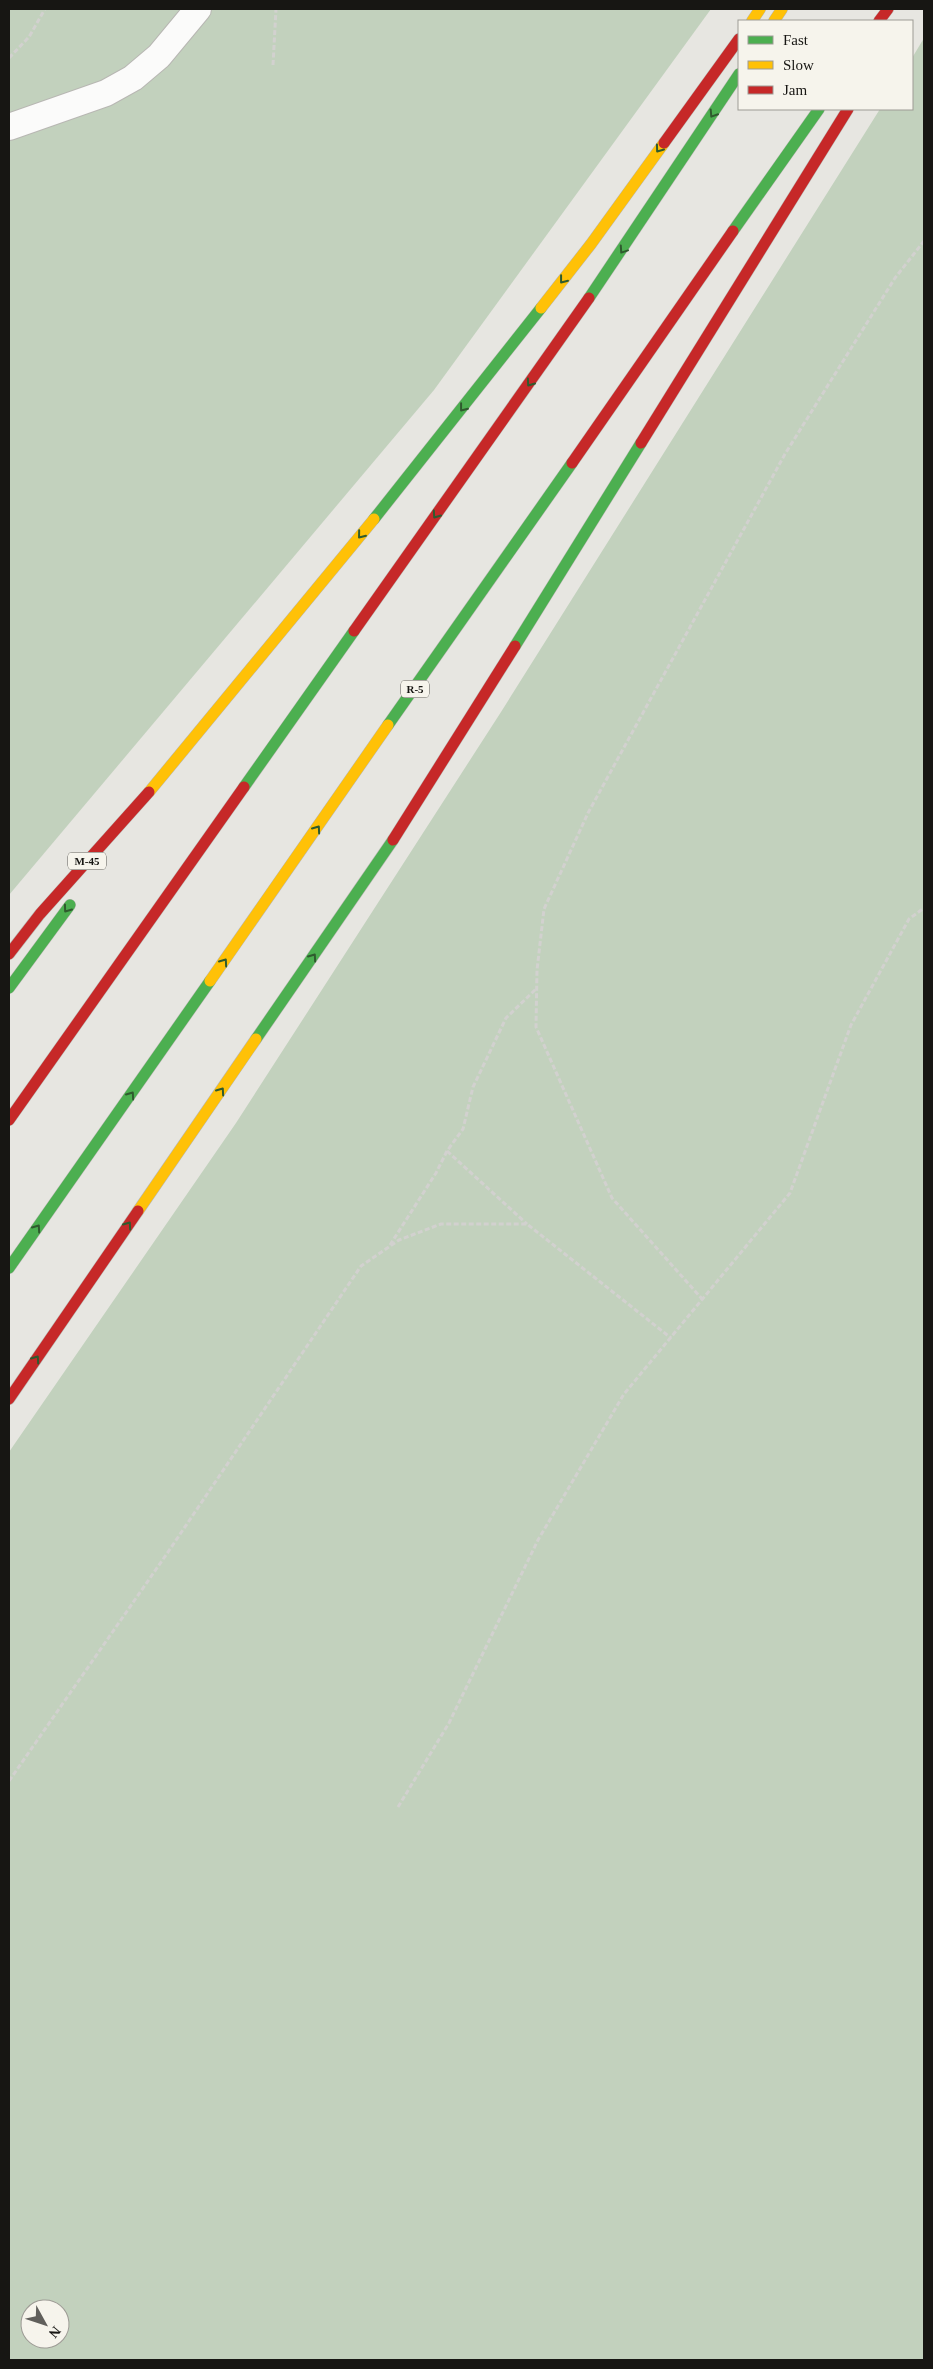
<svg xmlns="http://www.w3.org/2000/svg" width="933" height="2369" font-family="Georgia,serif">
  <rect width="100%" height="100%" fill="#e7e6e1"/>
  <g fill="#c2d1bd" fill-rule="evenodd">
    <path d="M 9,9 L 711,9 L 434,390 L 9,895 Z"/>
    <path d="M 924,38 L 924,2360 L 9,2360 L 9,1452 L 236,1123 L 501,712 L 880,109 L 912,109 L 912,58 ZM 30,2309 L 60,2309 L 60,2339 L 30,2339 Z"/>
  </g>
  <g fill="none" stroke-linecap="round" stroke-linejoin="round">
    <defs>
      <path id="street" d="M 9,127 L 106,93 L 133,78 L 159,56 L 198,9"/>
      <g id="fast">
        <path d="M 733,231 L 819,109"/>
        <path d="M 589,298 L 739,74"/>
        <path d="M 374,519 L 541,308"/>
        <path d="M 515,646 L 641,443"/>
        <path d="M 388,725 L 572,463"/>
        <path d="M 244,787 L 354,631"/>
        <path d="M 9,988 L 70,905"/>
        <path d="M 256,1039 L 393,840"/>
        <path d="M 9,1268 L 210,981"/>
      </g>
      <g id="slow">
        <path d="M 752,21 L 760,9"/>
        <path d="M 774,21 L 782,9"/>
        <path d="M 541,308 L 591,244 L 664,143"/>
        <path d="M 149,792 L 374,519"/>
        <path d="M 210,981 L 388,725"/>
        <path d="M 138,1211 L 256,1039"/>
      </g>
      <g id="jam">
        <path d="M 879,21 L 888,9"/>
        <path d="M 664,143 L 739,39"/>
        <path d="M 641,443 L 848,109"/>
        <path d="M 572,463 L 733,231"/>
        <path d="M 354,631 L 589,298"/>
        <path d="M 393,840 L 515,646"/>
        <path d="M 9,954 L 40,914 L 149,792"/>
        <path d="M 9,1120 L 244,787"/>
        <path d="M 9,1399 L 138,1211"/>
      </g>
    </defs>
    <use href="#street" stroke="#b8b7b3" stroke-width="28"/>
    <use href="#fast" stroke="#b8b7b3" stroke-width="12"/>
    <use href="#slow" stroke="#b8b7b3" stroke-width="12"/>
    <use href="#jam" stroke="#b8b7b3" stroke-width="12"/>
    <g stroke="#d2d1cf" stroke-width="3" stroke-dasharray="5 2.5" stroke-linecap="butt">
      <path d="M 9,58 L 29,37 L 45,9"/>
      <path d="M 273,65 L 276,9"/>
      <path d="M 447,1151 L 527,1224"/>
      <path d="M 390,1245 L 436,1173 L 447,1151 L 463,1129 L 473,1087 L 506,1018 L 536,989"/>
      <path d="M 703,1300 L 612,1198 L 536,1027 L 537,970 L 544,909 L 588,813 L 785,454 L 895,278 L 924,241"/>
      <path d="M 9,1781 L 166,1555 L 361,1266 L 399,1240 L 441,1224 L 527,1224 L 671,1338"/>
      <path d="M 398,1807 L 449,1723 L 538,1540 L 624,1394 L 790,1193 L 851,1025 L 909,919 L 924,908"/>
    </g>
    <use href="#street" stroke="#fbfbfa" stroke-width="26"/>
    <use href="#fast" stroke="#4caf50" stroke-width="11"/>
    <use href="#slow" stroke="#ffc107" stroke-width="11"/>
    <use href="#jam" stroke="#c62828" stroke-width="11"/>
  </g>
  <defs><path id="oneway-chevron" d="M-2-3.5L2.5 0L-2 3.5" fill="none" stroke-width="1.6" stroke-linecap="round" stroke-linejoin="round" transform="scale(1.25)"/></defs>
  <g stroke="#2f5b2e">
    <use href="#oneway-chevron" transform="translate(713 114) rotate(123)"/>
    <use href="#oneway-chevron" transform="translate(659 149) rotate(126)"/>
    <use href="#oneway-chevron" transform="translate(623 250) rotate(124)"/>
    <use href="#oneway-chevron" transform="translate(563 280) rotate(128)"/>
    <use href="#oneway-chevron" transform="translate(530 383) rotate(125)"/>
    <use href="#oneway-chevron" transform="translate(463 408) rotate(128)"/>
    <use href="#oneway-chevron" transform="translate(436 515) rotate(125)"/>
    <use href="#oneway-chevron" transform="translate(361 535) rotate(129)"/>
    <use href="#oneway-chevron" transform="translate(317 829) rotate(-55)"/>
    <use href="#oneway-chevron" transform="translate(67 909) rotate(126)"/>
    <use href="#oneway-chevron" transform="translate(313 957) rotate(-55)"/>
    <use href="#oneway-chevron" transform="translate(224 962) rotate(-55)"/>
    <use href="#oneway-chevron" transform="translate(221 1091) rotate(-55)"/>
    <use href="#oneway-chevron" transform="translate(131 1095) rotate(-55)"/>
    <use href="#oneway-chevron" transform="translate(128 1225) rotate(-55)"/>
    <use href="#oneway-chevron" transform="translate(37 1228) rotate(-55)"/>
    <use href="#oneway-chevron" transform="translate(36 1359) rotate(-55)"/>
  </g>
  <g text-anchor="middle" stroke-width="4.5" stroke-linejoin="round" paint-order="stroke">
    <g fill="#f6f4ec" stroke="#5a5954" stroke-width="1">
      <rect x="401" y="680.5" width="28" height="17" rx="4"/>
      <rect x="68" y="852.5" width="38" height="17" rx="4"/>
    </g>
    <g font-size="11" font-weight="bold" fill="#171613">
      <text x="415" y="693">R-5</text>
      <text x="87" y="865">M-45</text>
    </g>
  </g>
  <rect width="933" height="2369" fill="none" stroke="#171613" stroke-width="20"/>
  <rect x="738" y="20" width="175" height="90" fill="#f6f4ec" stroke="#9d9b95"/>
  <rect x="748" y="36" width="25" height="8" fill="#4caf50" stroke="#9d9b95"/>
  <text x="783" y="45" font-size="15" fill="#171613">Fast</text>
  <rect x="748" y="61" width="25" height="8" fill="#ffc107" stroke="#9d9b95"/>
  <text x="783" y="70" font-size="15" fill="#171613">Slow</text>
  <rect x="748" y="86" width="25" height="8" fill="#c62828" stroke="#9d9b95"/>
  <text x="783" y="95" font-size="15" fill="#171613">Jam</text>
  <g transform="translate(45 2324) rotate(130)"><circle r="24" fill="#f6f4ec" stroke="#9d9b95"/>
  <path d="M0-4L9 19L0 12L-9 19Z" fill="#605f5b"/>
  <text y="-8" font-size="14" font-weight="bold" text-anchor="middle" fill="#171613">N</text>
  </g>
</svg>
